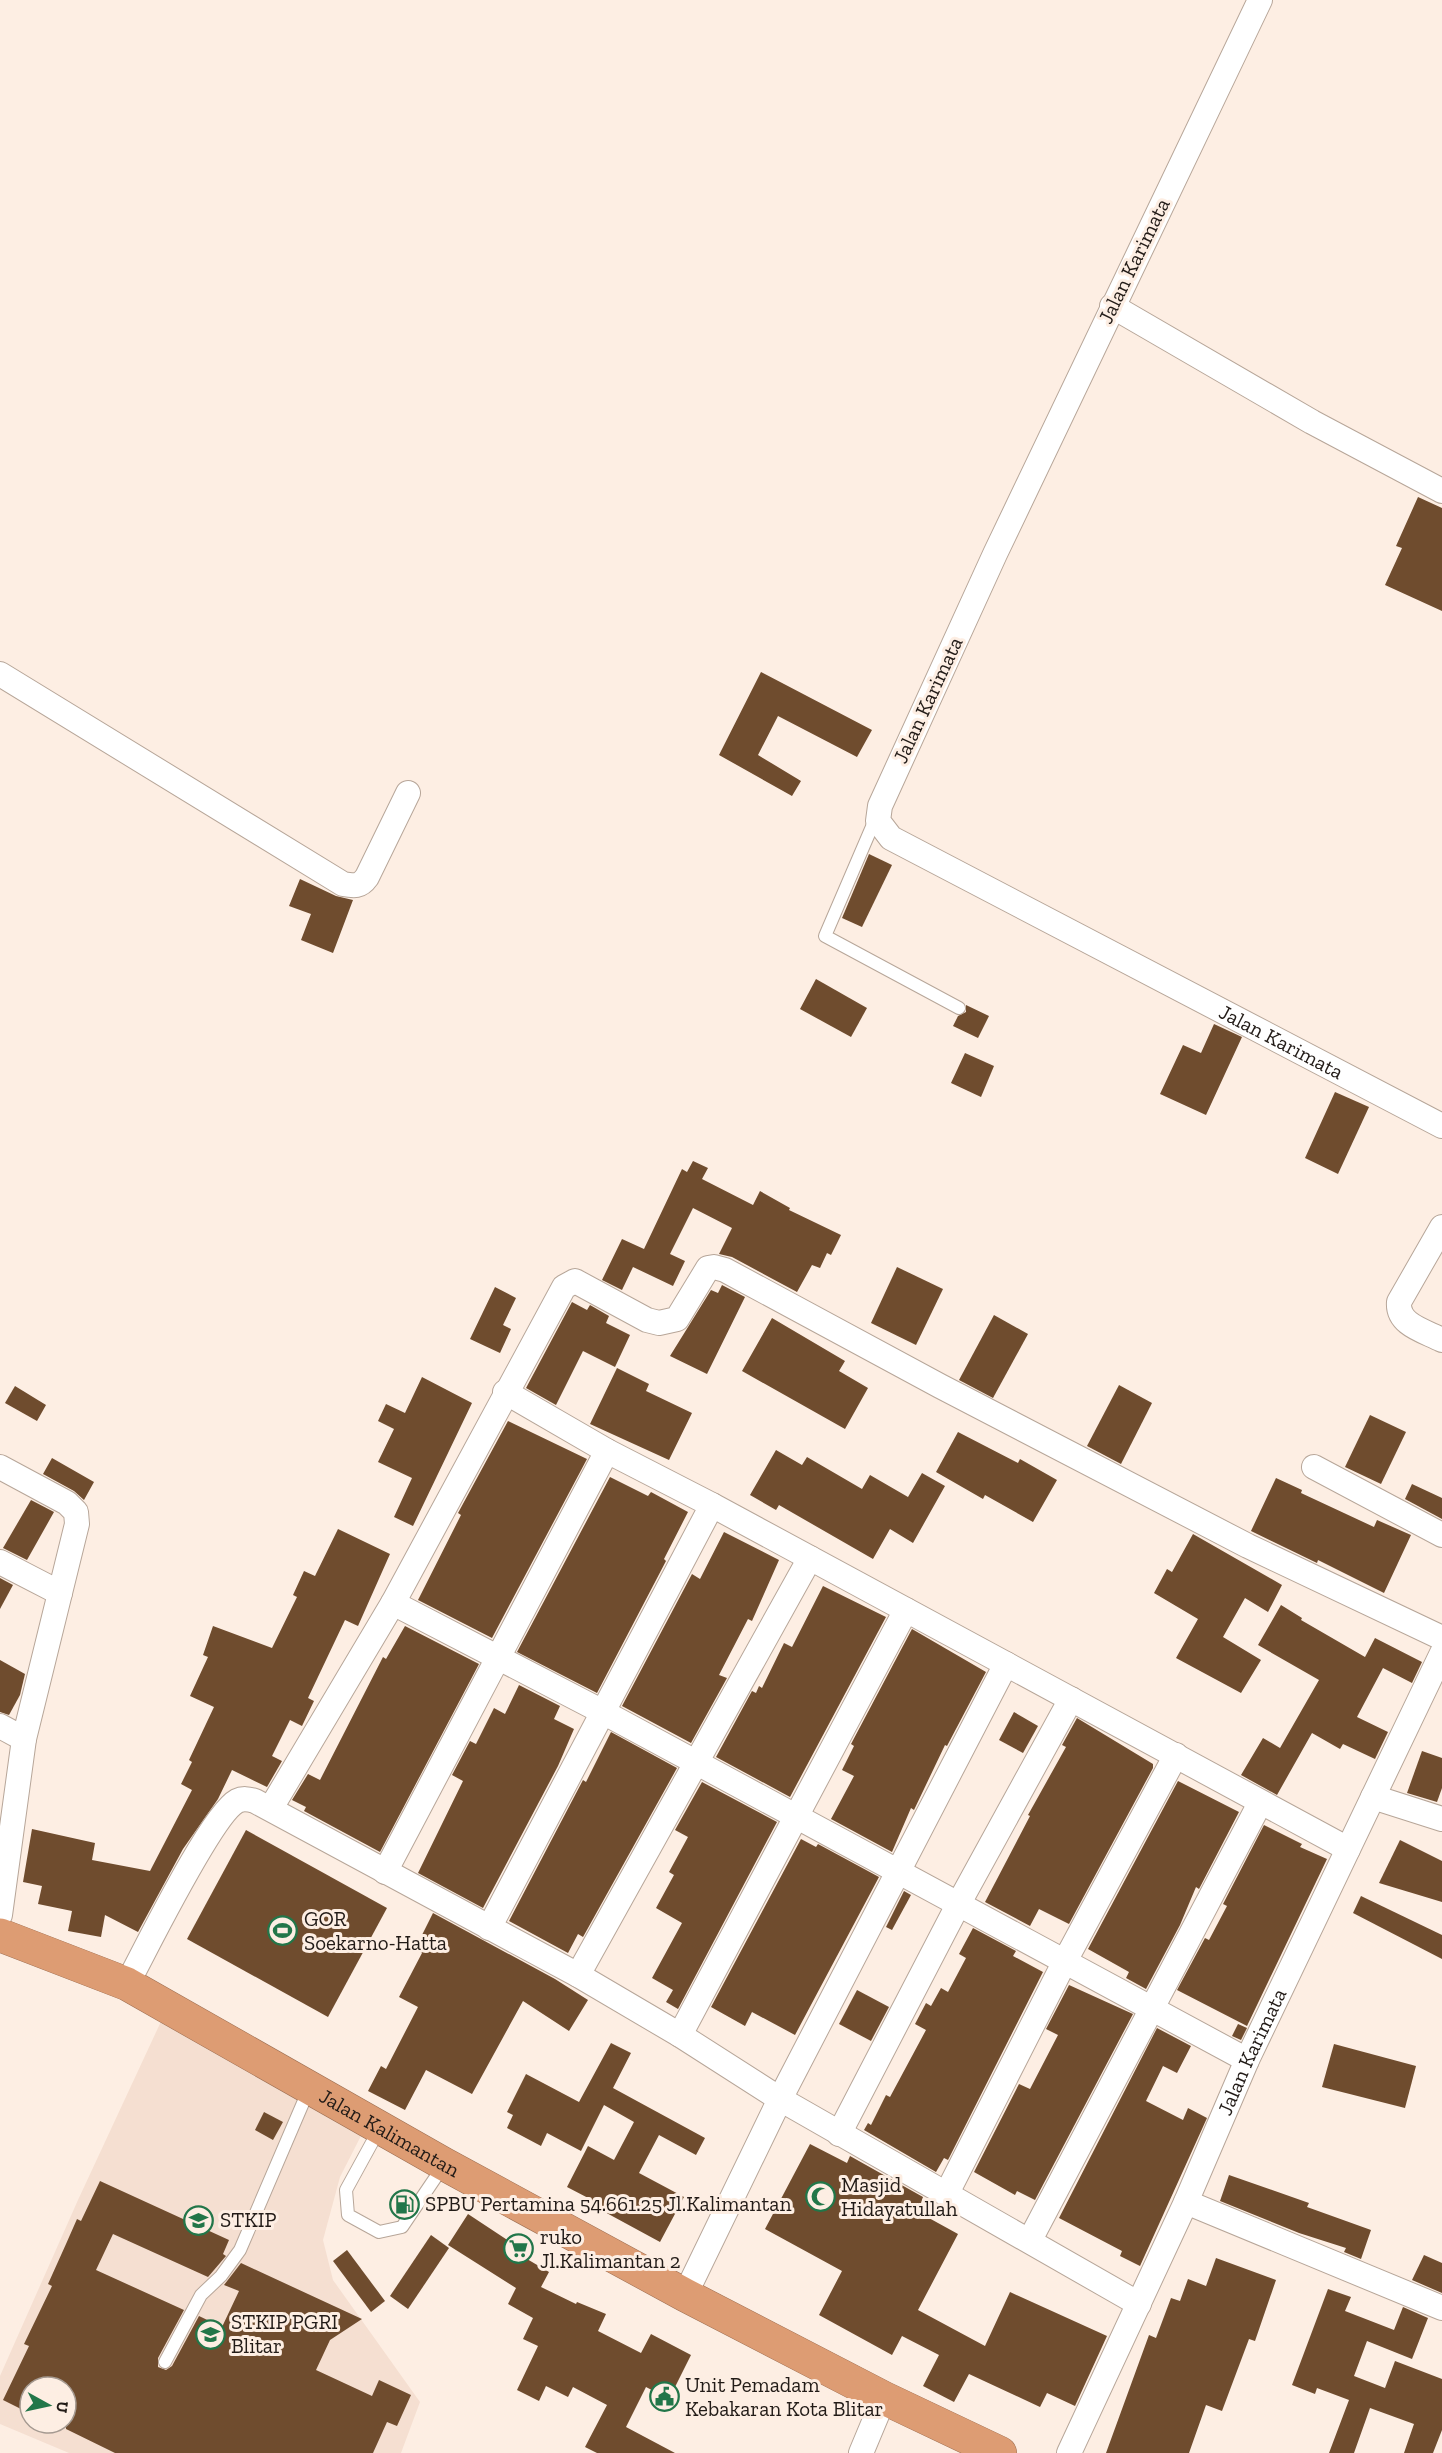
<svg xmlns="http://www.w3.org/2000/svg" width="1442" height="2453" font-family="'Zilla Slab',serif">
  <rect width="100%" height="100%" fill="#fdeee3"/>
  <path fill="#f5dfd1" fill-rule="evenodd" d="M 164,2015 L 365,2128 L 340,2177 L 323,2240 L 333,2280 L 420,2402 L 401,2453 L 69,2453 L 0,2424 L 0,2376 L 78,2200 ZM 30,2387 L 66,2387 L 66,2423 L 30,2423 Z"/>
  <g fill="#6f4c2e">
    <path d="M 1418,497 L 1442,508 L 1442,611 L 1385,585 L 1402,548 L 1396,546 Z"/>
    <path d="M 761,672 L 872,730 L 857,757 L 778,716 L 758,755 L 801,781 L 792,796 L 719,755 Z"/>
    <path d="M 869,854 L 892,865 L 862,927 L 842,918 Z"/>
    <path d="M 300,879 L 336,896 L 353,900 L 333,953 L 301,940 L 311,914 L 289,906 Z"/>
    <path d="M 816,979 L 867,1008 L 851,1037 L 800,1009 Z"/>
    <path d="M 966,1005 L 989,1016 L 978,1038 L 953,1026 L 958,1016 L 966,1012 Z"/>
    <path d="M 1214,1024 L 1242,1037 L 1206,1115 L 1160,1094 L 1183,1045 L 1201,1053 Z"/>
    <path d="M 965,1053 L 994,1066 L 981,1097 L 951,1083 Z"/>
    <path d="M 1335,1092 L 1369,1107 L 1338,1174 L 1305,1158 Z"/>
    <path d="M 693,1161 L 708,1168 L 702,1179 L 753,1205 L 760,1191 L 790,1208 L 789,1210 L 841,1235 L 831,1255 L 827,1253 L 820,1268 L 812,1265 L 797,1292 L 732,1257 L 719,1254 L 732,1228 L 693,1208 L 670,1254 L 685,1261 L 673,1286 L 633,1267 L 622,1290 L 602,1280 L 622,1239 L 644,1249 L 682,1169 L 687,1172 Z"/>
    <path d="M 897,1267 L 943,1289 L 916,1345 L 871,1323 Z"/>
    <path d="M 722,1285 L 745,1297 L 707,1374 L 670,1356 L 711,1290 L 718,1293 Z"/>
    <path d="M 495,1287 L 516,1298 L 503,1325 L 511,1329 L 500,1353 L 470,1339 Z"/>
    <path d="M 572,1302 L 587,1310 L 590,1305 L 609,1316 L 606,1323 L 630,1335 L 615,1367 L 583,1351 L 556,1405 L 526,1388 Z"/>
    <path d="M 994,1315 L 1028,1334 L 993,1398 L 959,1380 Z"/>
    <path d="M 772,1318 L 845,1361 L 839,1371 L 868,1388 L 845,1429 L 742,1371 Z"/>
    <path d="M 617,1368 L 649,1384 L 646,1391 L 692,1413 L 669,1460 L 590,1424 Z"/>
    <path d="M 422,1377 L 472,1403 L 413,1526 L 394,1517 L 412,1478 L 378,1462 L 394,1429 L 378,1421 L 386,1404 L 405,1413 Z"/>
    <path d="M 1119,1385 L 1152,1403 L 1121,1464 L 1087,1446 Z"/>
    <path d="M 15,1386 L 46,1405 L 37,1421 L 5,1403 Z"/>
    <path d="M 1370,1415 L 1406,1432 L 1381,1484 L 1345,1467 Z"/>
    <path d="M 508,1421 L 587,1459 L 492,1638 L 418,1600 L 461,1515 L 458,1513 Z"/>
    <path d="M 958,1432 L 1018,1463 L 1020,1459 L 1057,1480 L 1033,1522 L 985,1495 L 983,1499 L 936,1472 Z"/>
    <path d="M 776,1450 L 802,1465 L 807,1457 L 862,1489 L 870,1475 L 908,1497 L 922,1473 L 945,1486 L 913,1543 L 890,1529 L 873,1559 L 779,1505 L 776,1510 L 750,1495 Z"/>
    <path d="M 52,1458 L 94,1482 L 84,1500 L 74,1491 L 43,1474 Z"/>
    <path d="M 610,1477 L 648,1496 L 651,1492 L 688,1512 L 664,1559 L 666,1561 L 597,1693 L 517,1652 Z"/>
    <path d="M 1276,1478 L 1302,1490 L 1301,1493 L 1374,1527 L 1377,1520 L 1411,1535 L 1384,1593 L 1318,1560 L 1317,1563 L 1251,1531 Z"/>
    <path d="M 1412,1484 L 1442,1498 L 1442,1519 L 1405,1499 Z"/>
    <path d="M 31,1500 L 54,1512 L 27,1560 L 3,1548 Z"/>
    <path d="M 338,1529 L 390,1554 L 358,1626 L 345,1620 L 308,1698 L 314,1701 L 302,1726 L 290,1720 L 272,1756 L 282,1761 L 267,1787 L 232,1770 L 218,1799 L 183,1849 L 138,1932 L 105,1915 L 101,1937 L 68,1931 L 72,1911 L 38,1904 L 42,1886 L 23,1882 L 32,1829 L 95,1843 L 92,1860 L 150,1871 L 192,1790 L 181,1784 L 192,1762 L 189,1760 L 214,1707 L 190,1696 L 208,1657 L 203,1655 L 213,1626 L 272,1648 L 297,1597 L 293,1595 L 304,1571 L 315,1576 Z"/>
    <path d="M 724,1532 L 779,1560 L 752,1621 L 748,1619 L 719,1675 L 727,1678 L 691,1743 L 622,1706 L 692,1574 L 700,1579 Z"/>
    <path d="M 1193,1534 L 1282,1585 L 1268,1612 L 1245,1598 L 1223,1637 L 1261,1660 L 1241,1693 L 1176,1658 L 1198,1619 L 1154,1593 L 1167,1569 L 1172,1572 Z"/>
    <path d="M 0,1578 L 13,1585 L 0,1609 Z"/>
    <path d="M 823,1586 L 886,1617 L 790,1797 L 716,1757 L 752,1691 L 756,1693 L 759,1686 L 762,1688 L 784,1643 L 792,1647 Z"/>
    <path d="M 1281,1605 L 1302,1618 L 1301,1620 L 1365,1657 L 1375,1638 L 1422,1662 L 1412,1683 L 1383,1668 L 1357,1717 L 1388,1732 L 1375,1759 L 1343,1744 L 1340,1749 L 1312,1733 L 1277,1795 L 1241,1775 L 1263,1738 L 1280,1748 L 1319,1680 L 1258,1645 Z"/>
    <path d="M 405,1626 L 479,1664 L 380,1852 L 304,1811 L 306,1807 L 292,1800 L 308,1774 L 320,1780 L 383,1657 L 386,1659 Z"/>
    <path d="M 912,1629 L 986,1672 L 947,1746 L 945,1745 L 914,1810 L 911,1808 L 892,1852 L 831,1819 L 854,1776 L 842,1770 L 854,1746 L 851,1744 Z"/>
    <path d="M 0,1660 L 25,1674 L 20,1695 L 9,1715 L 0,1712 Z"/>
    <path d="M 519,1685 L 560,1706 L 554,1719 L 574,1729 L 558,1766 L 483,1908 L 418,1873 L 463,1781 L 452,1775 L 470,1741 L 476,1744 L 494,1708 L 505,1714 Z"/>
    <path d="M 1014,1712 L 1038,1726 L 1023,1753 L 999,1740 Z"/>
    <path d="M 1077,1718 L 1153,1764 L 1153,1768 L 1069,1924 L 1039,1909 L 1030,1926 L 985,1902 L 1030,1816 L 1028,1815 L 1066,1747 L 1062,1745 Z"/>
    <path d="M 611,1732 L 677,1768 L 583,1937 L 578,1934 L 568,1953 L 509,1921 L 583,1780 L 586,1782 Z"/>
    <path d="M 1422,1751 L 1442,1758 L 1442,1788 L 1437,1802 L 1407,1793 Z"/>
    <path d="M 1178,1781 L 1239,1812 L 1199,1889 L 1196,1887 L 1180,1925 L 1146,1989 L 1126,1978 L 1129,1972 L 1088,1949 Z"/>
    <path d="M 702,1782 L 777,1822 L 678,2009 L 666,2002 L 673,1990 L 652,1978 L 682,1923 L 656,1908 L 674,1875 L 669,1872 L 688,1837 L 675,1830 Z"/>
    <path d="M 1264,1825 L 1302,1844 L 1300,1847 L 1327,1859 L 1247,2026 L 1177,1990 L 1205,1938 L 1209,1940 L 1227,1906 L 1223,1904 Z"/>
    <path d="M 246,1830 L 387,1908 L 328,2017 L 187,1939 Z"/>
    <path d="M 801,1839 L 816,1847 L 818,1844 L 879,1877 L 795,2035 L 752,2012 L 745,2026 L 711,2007 Z"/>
    <path d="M 1400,1840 L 1442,1861 L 1442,1902 L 1379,1883 Z"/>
    <path d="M 904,1891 L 911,1895 L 892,1930 L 886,1927 Z"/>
    <path d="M 1361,1896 L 1442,1935 L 1442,1959 L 1353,1913 Z"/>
    <path d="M 433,1913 L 555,1979 L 588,2000 L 569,2031 L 523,2001 L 472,2094 L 426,2070 L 405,2110 L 368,2091 L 381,2066 L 386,2069 L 418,2007 L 399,1997 L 422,1953 L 415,1949 Z"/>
    <path d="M 973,1928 L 1016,1951 L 1013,1956 L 1043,1972 L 948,2160 L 944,2158 L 936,2172 L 864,2130 L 868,2123 L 871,2125 L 886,2095 L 890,2097 L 926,2030 L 915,2024 L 926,2003 L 931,2006 L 941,1988 L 948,1992 L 966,1958 L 959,1954 Z"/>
    <path d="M 1069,1985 L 1133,2014 L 1035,2200 L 1017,2191 L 1015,2195 L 974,2172 L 1019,2084 L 1030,2089 L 1058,2035 L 1046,2029 Z"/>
    <path d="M 857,1990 L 889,2007 L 871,2041 L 839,2024 Z"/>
    <path d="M 1238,2024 L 1247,2028 L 1241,2040 L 1232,2036 Z"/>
    <path d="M 1157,2028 L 1191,2046 L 1177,2073 L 1163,2066 L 1146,2101 L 1183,2120 L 1188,2108 L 1207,2118 L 1140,2266 L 1120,2256 L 1122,2251 L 1059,2218 Z"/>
    <path d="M 611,2043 L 631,2053 L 613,2088 L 705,2138 L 696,2155 L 659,2135 L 639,2173 L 684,2197 L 660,2242 L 590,2204 L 592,2200 L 567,2187 L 588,2146 L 614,2160 L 634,2122 L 604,2105 L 581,2151 L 547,2133 L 541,2146 L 507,2128 L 513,2115 L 507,2112 L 526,2074 L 579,2102 Z"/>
    <path d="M 1334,2044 L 1416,2066 L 1405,2108 L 1322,2087 Z"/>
    <path d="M 264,2112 L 283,2122 L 273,2140 L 255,2130 Z"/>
    <path d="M 810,2144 L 847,2163 L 850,2156 L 923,2197 L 918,2212 L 958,2234 L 918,2310 L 985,2346 L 1010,2292 L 1107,2336 L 1075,2406 L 1047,2393 L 1040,2407 L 969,2374 L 954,2402 L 923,2386 L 939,2355 L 902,2336 L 892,2355 L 819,2315 L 842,2271 L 765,2229 Z"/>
    <path d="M 1229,2175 L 1309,2203 L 1307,2207 L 1371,2230 L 1361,2259 L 1344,2252 L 1346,2248 L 1299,2233 L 1220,2201 Z"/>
    <path d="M 100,2181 L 229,2240 L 223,2254 L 226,2256 L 208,2277 L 113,2234 L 96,2270 L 184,2310 L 158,2358 L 158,2367 L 166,2370 L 172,2366 L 199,2316 L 222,2327 L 239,2291 L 224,2285 L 241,2263 L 362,2319 L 330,2340 L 316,2370 L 372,2396 L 379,2380 L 411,2395 L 397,2426 L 387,2422 L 373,2453 L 115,2453 L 66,2429 L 66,2387 L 30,2387 L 30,2402 L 25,2411 L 3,2400 L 29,2346 L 24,2344 L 52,2286 L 48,2284 L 66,2244 L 77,2219 L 81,2221 Z"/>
    <path d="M 468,2214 L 530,2255 L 527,2259 L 549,2272 L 541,2287 L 576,2304 L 577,2302 L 606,2314 L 598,2331 L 641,2353 L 651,2334 L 691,2355 L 669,2399 L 646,2387 L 626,2427 L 675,2453 L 597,2453 L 585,2447 L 607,2405 L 573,2387 L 568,2397 L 546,2386 L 539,2401 L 517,2390 L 538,2346 L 523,2339 L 533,2318 L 508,2304 L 516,2288 L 448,2245 Z"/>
    <path d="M 431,2235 L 449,2248 L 408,2309 L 390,2296 Z"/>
    <path d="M 347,2250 L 385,2301 L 371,2312 L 333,2261 Z"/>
    <path d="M 1424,2255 L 1442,2263 L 1442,2293 L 1412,2280 Z"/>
    <path d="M 1216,2258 L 1276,2280 L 1255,2341 L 1249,2339 L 1222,2411 L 1206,2405 L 1189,2453 L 1106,2453 L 1149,2335 L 1156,2338 L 1171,2298 L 1180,2301 L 1188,2279 L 1206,2286 Z"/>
    <path d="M 1328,2289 L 1351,2297 L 1345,2311 L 1394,2330 L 1403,2307 L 1428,2318 L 1412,2359 L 1367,2341 L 1354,2376 L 1385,2388 L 1395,2361 L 1442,2379 L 1442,2430 L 1433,2453 L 1404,2453 L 1414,2424 L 1370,2408 L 1354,2453 L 1329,2453 L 1349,2400 L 1317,2388 L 1315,2394 L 1292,2385 Z"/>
  </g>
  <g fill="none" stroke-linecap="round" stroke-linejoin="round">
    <defs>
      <g id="lane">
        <path d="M 877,815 L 825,936 L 959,1008"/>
        <path d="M 380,2128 L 346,2190 L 348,2215 L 379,2232 L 402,2227 L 444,2165"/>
        <path d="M 165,2362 L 201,2295 L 221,2276 L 240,2250 L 309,2089"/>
      </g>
      <g id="street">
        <path id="s1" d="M 1260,0 L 995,554 L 880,806 L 878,821 L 891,838 L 1442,1126"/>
        <path d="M 1112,306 L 1312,422 L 1442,491"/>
        <path d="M 0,674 L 343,884 C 354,886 360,887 367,877 L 408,793"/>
        <path d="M 1442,1227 L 1399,1302 C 1397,1325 1425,1331 1442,1340"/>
        <path d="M 0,1467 L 67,1503 L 76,1512 L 77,1524 L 24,1739 L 0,1915"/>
        <path d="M 1314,1467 L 1442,1535"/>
        <path d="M 712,1505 L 1348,1849"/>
        <path d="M 0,1562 L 60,1593"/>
        <path d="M 393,1603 L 601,1711 L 1247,2060"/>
        <path d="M 0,1726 L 24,1739"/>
        <path d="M 1373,1797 L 1442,1819"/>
        <path d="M 271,1808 L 393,1603 L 564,1287 L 575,1281 L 647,1320 L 659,1323 L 677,1319 L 708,1268 L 714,1267 L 725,1270 L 940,1386 L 1248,1546 L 1442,1638"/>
        <path d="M 385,1872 L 607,1451"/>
        <path d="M 489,1928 L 712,1505 L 607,1451 L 505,1392"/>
        <path d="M 578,1975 L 810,1558"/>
        <path d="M 127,1984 C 145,1951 211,1815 237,1801 C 243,1798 248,1799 255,1801 L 578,1975 L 680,2035 L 780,2099 L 1139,2304"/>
        <path d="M 680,2035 L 906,1610"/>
        <path d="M 839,2134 L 959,1903 L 1071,1699"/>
        <path d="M 947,2193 L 1065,1961 L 1176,1755"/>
        <path d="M 1186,2202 L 1442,2308"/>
        <path d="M 1030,2240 L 1260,1803"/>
        <path d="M 685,2295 L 780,2099 L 1006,1664"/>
        <path d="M 861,2453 L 884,2398"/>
        <path id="s2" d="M 1069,2453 L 1186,2202 L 1247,2060 L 1442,1653"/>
      </g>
      <g id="highway">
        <path id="s3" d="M 0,1935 L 127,1984 L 444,2164 L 685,2295 L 884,2398 L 1000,2453"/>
      </g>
    </defs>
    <use href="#lane" stroke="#b7a699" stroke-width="14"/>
    <use href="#street" stroke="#b7a699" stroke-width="26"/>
    <use href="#highway" stroke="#9c6f53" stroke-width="34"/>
    <use href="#lane" stroke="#fff" stroke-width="12"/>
    <use href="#street" stroke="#fff" stroke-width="24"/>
    <use href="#highway" stroke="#dd9c73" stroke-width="33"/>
  </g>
  <defs>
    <symbol id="stadium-ring" viewBox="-11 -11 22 22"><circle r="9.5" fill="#fdeee3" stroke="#227649" stroke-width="1.5"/><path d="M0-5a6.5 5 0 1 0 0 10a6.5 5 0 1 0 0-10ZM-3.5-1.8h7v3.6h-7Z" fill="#227649"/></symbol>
    <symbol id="mosque-ring" viewBox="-11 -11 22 22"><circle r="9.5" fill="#fdeee3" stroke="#227649" stroke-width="1.5"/><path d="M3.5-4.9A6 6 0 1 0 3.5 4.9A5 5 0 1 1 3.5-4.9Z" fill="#227649"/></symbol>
    <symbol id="fuel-ring" viewBox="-11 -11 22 22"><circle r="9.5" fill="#fdeee3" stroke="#227649" stroke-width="1.5"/><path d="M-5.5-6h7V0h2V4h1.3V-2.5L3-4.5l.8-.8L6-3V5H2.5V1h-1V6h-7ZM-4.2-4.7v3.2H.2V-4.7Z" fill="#227649"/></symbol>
    <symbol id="university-ring" viewBox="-11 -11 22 22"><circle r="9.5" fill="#fdeee3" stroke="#227649" stroke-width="1.5"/><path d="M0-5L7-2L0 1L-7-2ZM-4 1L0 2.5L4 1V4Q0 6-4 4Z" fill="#227649"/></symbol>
    <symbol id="supermarket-ring" viewBox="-11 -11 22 22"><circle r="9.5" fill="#fdeee3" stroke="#227649" stroke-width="1.5"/><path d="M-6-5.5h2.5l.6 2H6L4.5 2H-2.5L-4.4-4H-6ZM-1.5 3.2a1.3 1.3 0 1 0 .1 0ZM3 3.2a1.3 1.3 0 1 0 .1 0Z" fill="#227649"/></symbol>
    <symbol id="school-ring" viewBox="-11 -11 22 22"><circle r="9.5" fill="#fdeee3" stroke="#227649" stroke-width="1.5"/><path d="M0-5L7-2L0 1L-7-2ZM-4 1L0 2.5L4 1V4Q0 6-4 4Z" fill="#227649"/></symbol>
    <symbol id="civic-ring" viewBox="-11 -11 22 22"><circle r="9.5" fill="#fdeee3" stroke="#227649" stroke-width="1.5"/><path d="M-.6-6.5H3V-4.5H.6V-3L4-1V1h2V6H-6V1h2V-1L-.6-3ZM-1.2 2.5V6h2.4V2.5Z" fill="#227649"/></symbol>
  </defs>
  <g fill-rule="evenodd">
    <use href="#stadium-ring" x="266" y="1914" width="33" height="33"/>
    <use href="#mosque-ring" x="804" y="2180" width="33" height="33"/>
    <use href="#fuel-ring" x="388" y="2188" width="33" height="33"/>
    <use href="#university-ring" x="182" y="2204" width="33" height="33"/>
    <use href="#supermarket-ring" x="502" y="2232" width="33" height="33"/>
    <use href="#school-ring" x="194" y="2318" width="33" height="33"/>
    <use href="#civic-ring" x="648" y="2380" width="33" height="33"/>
  </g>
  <g text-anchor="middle" stroke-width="6" stroke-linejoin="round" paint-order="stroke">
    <g font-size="21" fill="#221b17" stroke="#fdeee3">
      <text transform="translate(1134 261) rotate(-64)" y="7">Jalan Karimata</text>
      <text transform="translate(928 700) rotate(-65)" y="7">Jalan Karimata</text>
      <text dy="7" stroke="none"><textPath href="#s1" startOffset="1368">Jalan Karimata</textPath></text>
      <text dy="7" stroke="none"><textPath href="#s2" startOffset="441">Jalan Karimata</textPath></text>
      <text dy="7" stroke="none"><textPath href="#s3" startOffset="438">Jalan Kalimantan</textPath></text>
    </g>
    <g font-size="21" fill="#221b17" stroke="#fdeee3" text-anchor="start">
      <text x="304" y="1926">GOR<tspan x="304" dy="24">Soekarno-Hatta</tspan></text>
      <text x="841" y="2192">Masjid<tspan x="841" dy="24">Hidayatullah</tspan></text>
      <text x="425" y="2211">SPBU Pertamina 54.661.25 Jl.Kalimantan</text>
      <text x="220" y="2227">STKIP</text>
      <text x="540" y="2244">ruko<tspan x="540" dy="24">Jl.Kalimantan 2</tspan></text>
      <text x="231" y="2329">STKIP PGRI<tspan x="231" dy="24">Blitar</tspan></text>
      <text x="685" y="2392">Unit Pemadam<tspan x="685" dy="24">Kebakaran Kota Blitar</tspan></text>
    </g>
  </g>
  <g transform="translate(48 2405) rotate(98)"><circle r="28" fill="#fdeee3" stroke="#a59a91" stroke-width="1.5"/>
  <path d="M0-4.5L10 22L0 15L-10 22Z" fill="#227649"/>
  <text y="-9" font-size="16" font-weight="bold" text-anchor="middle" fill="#221b17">U</text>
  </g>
</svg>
